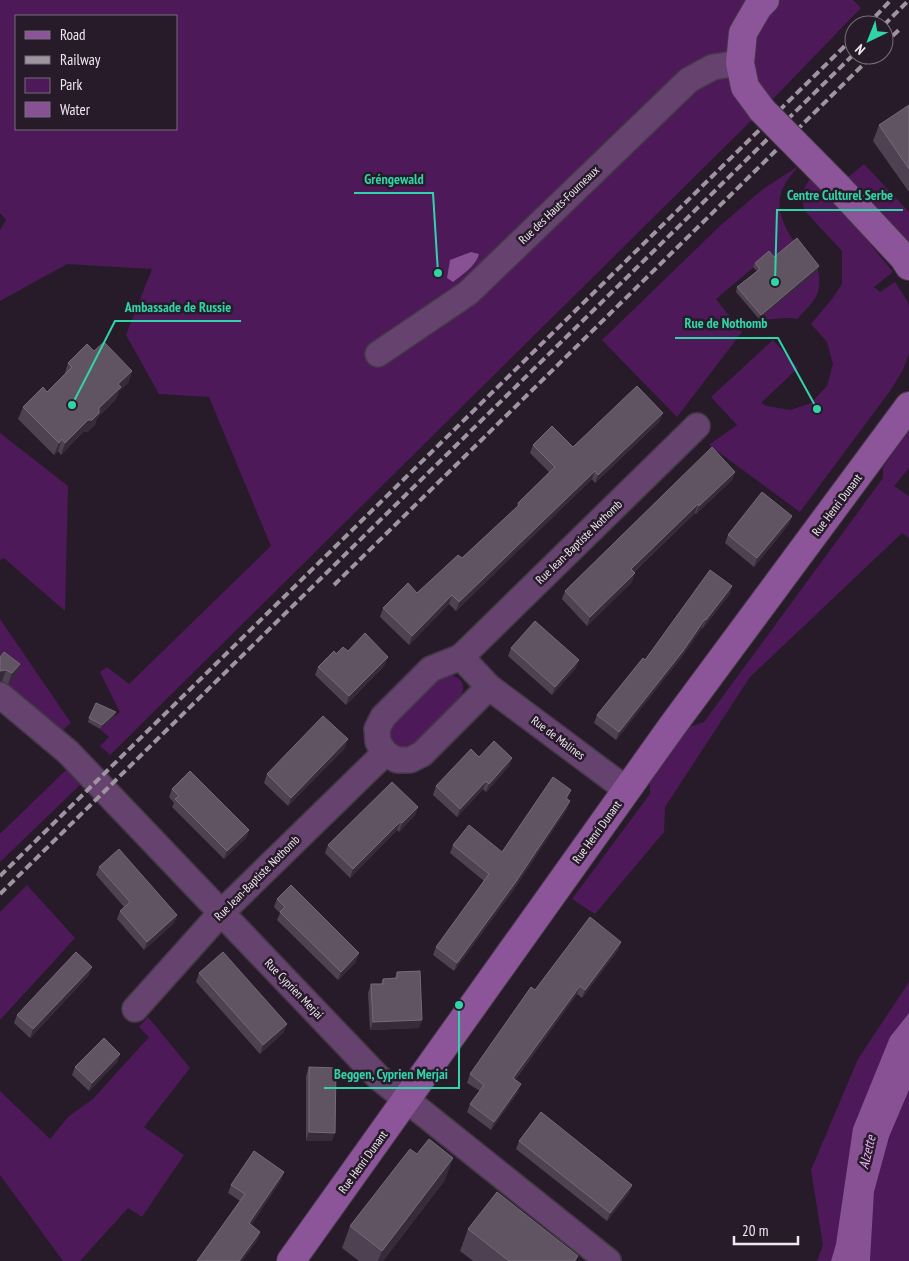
<svg xmlns="http://www.w3.org/2000/svg" width="909" height="1261" font-family="'PT Sans Narrow',sans-serif">
  <rect width="100%" height="100%" fill="#271b2a"/>
  <g fill="#4d1958" fill-rule="evenodd">
    <path d="M 0,0 L 853,0 L 861,8 L 770,102 L 110,755 L 100,746 L 109,737 L 100,729 L 120,712 L 100,672 L 107,667 L 129,684 L 271,546 L 209,397 L 159,394 L 126,335 L 152,269 L 67,264 L 0,301 L 0,230 L 6,220 L 0,213 ZM 16,16 L 176,16 L 176,129 L 16,129 Z"/>
    <path d="M 864,164 L 909,212 L 909,249 L 846,179 Z"/>
    <path d="M 800,165 C 773,192 774,212 795,243 L 773,261 L 767,256 L 716,299 L 742,332 L 677,417 L 602,340 L 721,225 L 763,189 Z"/>
    <path d="M 812,176 L 830,195 L 893,272 L 874,287 L 880,292 L 895,282 L 908,302 L 909,307 L 909,354 L 903,370 L 890,391 L 800,512 L 709,445 L 737,425 L 711,397 L 773,340 L 798,368 L 761,403 L 767,406 L 790,410 L 811,403 L 827,386 L 833,364 L 827,342 L 811,324 L 832,299 L 842,284 L 842,251 L 805,211 C 799,195 803,189 812,176 Z"/>
    <path d="M 818,270 C 823,295 813,302 797,319 C 784,316 772,321 759,319 Z"/>
    <path d="M 909,431 L 909,468 L 894,486 L 909,496 L 909,538 L 902,533 L 750,677 L 665,807 L 664,832 L 595,914 L 572,899 L 650,794 L 650,783 L 689,727 L 704,722 L 883,478 L 883,467 Z"/>
    <path d="M 0,433 L 68,486 L 65,611 L 4,558 L 0,560 Z"/>
    <path d="M 0,619 L 71,723 L 60,732 L 0,682 Z"/>
    <path d="M 447,674 C 462,677 467,685 460,698 L 414,746 L 405,750 L 391,742 L 389,734 L 393,725 L 440,678 Z"/>
    <path d="M 67,769 L 81,784 L 0,862 L 0,834 Z"/>
    <path d="M 27,885 L 75,938 L 0,1020 L 0,912 Z"/>
    <path d="M 909,982 L 909,1013 L 890,1037 L 836,1244 L 831,1261 L 817,1261 L 823,1245 L 811,1170 L 858,1059 Z"/>
    <path d="M 148,1017 L 190,1068 L 144,1127 L 184,1155 L 142,1217 L 128,1208 L 80,1261 L 63,1261 L 0,1175 L 0,1091 L 50,1139 L 69,1116 L 93,1099 L 149,1037 L 139,1027 Z"/>
    <path d="M 909,1090 L 909,1261 L 870,1261 L 874,1192 L 889,1137 Z"/>
  </g>
  <g fill="#885194">
    <path d="M 471,252 L 479,254 C 476,266 463,274 453,282 L 447,278 L 450,260 Z"/>
    <path d="M 909,1013 L 909,1090 L 889,1137 L 874,1192 L 870,1261 L 831,1261 L 836,1244 L 853,1128 L 890,1037 Z"/>
  </g>
  <g fill="none" stroke-linecap="round" stroke-linejoin="round">
    <defs>
      <g id="street">
        <path d="M 378,354 L 468,293 L 689,80 L 713,67 L 740,63"/>
        <path d="M 461,657 L 489,687 L 627,790"/>
        <path d="M 489,687 L 422,754 L 410,760 L 397,760 L 385,753 L 378,742 L 377,729 L 383,717 L 431,669 L 461,657 L 697,426"/>
        <path d="M 0,695 L 68,752 L 378,1077 L 608,1261"/>
        <path d="M 135,1009 L 221,913 L 385,753"/>
      </g>
      <g id="secondary">
        <path d="M 762,110 L 745,87 L 740,63 L 743,33 L 758,7 L 765,0"/>
        <path d="M 838,187 L 904,258 L 909,266"/>
        <path d="M 291,1261 L 673,725 L 909,406"/>
      </g>
    </defs>
    <use href="#street" stroke="#433846" stroke-width="28"/>
    <use href="#secondary" stroke="#433846" stroke-width="30"/>
    <use href="#street" stroke="#66436e" stroke-width="25"/>
    <use href="#secondary" stroke="#8d5599" stroke-width="28"/>
    <g stroke="#9f95a1" stroke-width="4" stroke-dasharray="8 4" stroke-linecap="butt">
      <path d="M 867,25 L 891,0"/>
      <path d="M 884,25 L 909,0"/>
      <path d="M 884,44 L 900,29"/>
      <path d="M 334,585 L 873,55"/>
      <path d="M 0,876 L 854,37"/>
      <path d="M 0,894 L 854,54"/>
    </g>
    <defs>
      <path id="secondary-bridge" d="M 762,110 L 838,187"/>
    </defs>
    <use href="#secondary-bridge" stroke="#433846" stroke-width="30" stroke-linecap="butt"/>
    <use href="#secondary-bridge" stroke="#8d5599" stroke-width="28"/>
  </g>
  <g fill="#4e4151">
    <path d="M 909,105 L 909,192 L 873,141 L 879,125 Z"/>
    <path d="M 774,257 L 818,270 L 759,319 L 736,292 L 737,287 L 757,271 L 753,267 L 755,263 Z"/>
    <path d="M 94,351 L 132,371 L 128,383 L 119,391 L 116,399 L 97,418 L 95,425 L 87,432 L 83,432 L 61,455 L 58,451 L 54,455 L 18,419 L 23,407 L 47,392 L 64,376 L 68,363 Z"/>
    <path d="M 660,421 L 595,483 L 592,479 L 456,611 L 449,604 L 409,645 L 380,617 L 383,608 L 417,593 L 462,558 L 517,507 L 518,503 L 549,472 L 530,453 L 533,445 L 573,447 Z"/>
    <path d="M 735,472 L 732,480 L 696,514 L 695,513 L 634,572 L 632,582 L 587,626 L 562,599 L 565,591 Z"/>
    <path d="M 792,516 L 789,524 L 754,567 L 725,543 L 728,535 Z"/>
    <path d="M 732,586 L 729,595 L 703,628 L 702,628 L 680,659 L 616,740 L 594,723 L 597,715 L 645,660 Z"/>
    <path d="M 511,648 L 576,668 L 552,695 L 508,656 Z"/>
    <path d="M 348,651 L 385,665 L 346,705 L 315,675 L 318,667 L 336,654 Z"/>
    <path d="M 0,657 L 20,664 L 16,675 L 8,684 L 2,681 L 0,681 Z"/>
    <path d="M 115,716 L 100,729 L 88,722 L 89,718 Z"/>
    <path d="M 345,748 L 288,806 L 264,783 L 267,774 Z"/>
    <path d="M 479,757 L 512,758 L 509,766 L 486,792 L 483,789 L 457,817 L 433,795 L 436,786 Z"/>
    <path d="M 172,789 L 249,830 L 246,838 L 224,859 L 172,807 L 174,803 L 169,797 Z"/>
    <path d="M 568,798 L 568,799 L 567,809 L 512,892 L 454,971 L 433,955 L 436,947 L 484,881 L 450,853 L 453,845 L 502,852 Z"/>
    <path d="M 418,807 L 415,815 L 399,832 L 397,830 L 350,878 L 325,853 L 328,845 Z"/>
    <path d="M 99,867 L 177,915 L 174,923 L 144,950 L 117,919 L 120,911 L 124,907 L 96,875 Z"/>
    <path d="M 277,899 L 356,962 L 338,980 L 277,920 L 280,913 L 274,907 Z"/>
    <path d="M 621,942 L 618,950 L 582,998 L 577,994 L 515,1080 L 518,1092 L 491,1130 L 467,1112 L 470,1104 L 480,1091 L 467,1083 L 470,1074 L 535,990 Z"/>
    <path d="M 397,972 L 419,1028 L 370,1030 L 368,993 L 371,984 L 381,984 L 383,979 L 395,978 Z"/>
    <path d="M 199,973 L 284,1032 L 260,1054 L 196,982 Z"/>
    <path d="M 89,975 L 30,1038 L 14,1023 L 17,1015 Z"/>
    <path d="M 120,1054 L 117,1062 L 89,1091 L 72,1075 L 75,1067 Z"/>
    <path d="M 309,1067 L 332,1141 L 306,1141 L 306,1076 Z"/>
    <path d="M 519,1141 L 632,1185 L 629,1193 L 607,1221 L 516,1149 Z"/>
    <path d="M 254,1151 L 284,1172 L 281,1180 L 251,1225 L 260,1232 L 257,1240 L 242,1261 L 197,1261 L 240,1201 L 228,1193 L 231,1185 Z"/>
    <path d="M 445,1180 L 383,1261 L 359,1261 L 342,1248 L 350,1226 Z"/>
    <path d="M 468,1229 L 578,1256 L 576,1261 L 473,1261 L 460,1251 Z"/>
  </g>
  <g fill="#372b3a">
    <path d="M 819,266 L 818,270 L 759,319 L 761,315 Z"/>
    <path d="M 132,371 L 128,383 L 119,391 L 116,399 L 97,418 L 95,425 L 87,432 L 83,432 L 61,455 L 65,443 L 88,420 L 99,408 L 118,384 Z"/>
    <path d="M 663,413 L 660,421 L 595,483 L 598,475 Z"/>
    <path d="M 62,439 L 58,451 L 54,455 L 59,443 Z"/>
    <path d="M 595,471 L 592,479 L 456,611 L 459,602 Z"/>
    <path d="M 735,472 L 732,480 L 696,514 L 699,506 Z"/>
    <path d="M 698,504 L 695,513 L 628,577 L 631,569 Z"/>
    <path d="M 792,516 L 789,524 L 754,567 L 757,558 Z"/>
    <path d="M 635,573 L 632,582 L 587,626 L 590,617 Z"/>
    <path d="M 732,586 L 729,595 L 703,628 L 706,620 Z"/>
    <path d="M 452,595 L 449,604 L 409,645 L 412,636 Z"/>
    <path d="M 705,619 L 702,628 L 680,659 L 616,740 L 619,732 Z"/>
    <path d="M 388,657 L 385,665 L 346,705 L 349,696 Z"/>
    <path d="M 579,660 L 576,668 L 552,695 L 555,687 Z"/>
    <path d="M 20,664 L 16,675 L 8,684 L 12,673 Z"/>
    <path d="M 6,670 L 2,681 L 0,681 L 0,671 Z"/>
    <path d="M 116,712 L 115,716 L 100,729 L 102,725 Z"/>
    <path d="M 348,739 L 345,748 L 288,806 L 291,798 Z"/>
    <path d="M 512,758 L 509,766 L 486,792 L 489,784 Z"/>
    <path d="M 486,781 L 483,789 L 457,817 L 460,809 Z"/>
    <path d="M 571,790 L 568,798 L 563,806 L 566,798 Z"/>
    <path d="M 570,801 L 567,809 L 512,892 L 454,971 L 457,963 Z"/>
    <path d="M 418,807 L 415,815 L 399,832 L 402,823 Z"/>
    <path d="M 400,822 L 397,830 L 350,878 L 353,869 Z"/>
    <path d="M 249,830 L 246,838 L 224,859 L 227,851 Z"/>
    <path d="M 177,915 L 174,923 L 144,950 L 147,942 Z"/>
    <path d="M 621,942 L 618,950 L 582,998 L 585,990 Z"/>
    <path d="M 359,953 L 356,962 L 338,980 L 341,972 Z"/>
    <path d="M 92,967 L 89,975 L 30,1038 L 33,1029 Z"/>
    <path d="M 580,986 L 577,994 L 510,1086 L 513,1078 Z"/>
    <path d="M 422,1020 L 419,1028 L 370,1030 L 373,1022 Z"/>
    <path d="M 287,1024 L 284,1032 L 260,1054 L 263,1045 Z"/>
    <path d="M 120,1054 L 117,1062 L 89,1091 L 92,1083 Z"/>
    <path d="M 521,1084 L 518,1092 L 491,1130 L 494,1122 Z"/>
    <path d="M 309,1132 L 335,1133 L 332,1141 L 306,1141 Z"/>
    <path d="M 453,1158 L 445,1180 L 383,1261 L 378,1261 L 382,1251 Z"/>
    <path d="M 284,1172 L 281,1180 L 246,1232 L 249,1223 Z"/>
    <path d="M 632,1185 L 629,1193 L 607,1221 L 610,1213 Z"/>
    <path d="M 260,1232 L 257,1240 L 242,1261 L 239,1261 Z"/>
  </g>
  <g fill="#605362" stroke="#766a79">
    <path d="M 909,105 L 909,169 L 879,125 Z"/>
    <path d="M 797,238 L 819,266 L 761,315 L 737,287 L 760,269 L 755,263 L 769,251 L 774,257 Z"/>
    <path d="M 104,342 L 132,371 L 118,384 L 121,387 L 99,408 L 99,413 L 92,420 L 88,420 L 65,443 L 62,439 L 59,443 L 23,407 L 43,387 L 47,392 L 72,367 L 68,363 L 87,344 L 94,351 Z"/>
    <path d="M 637,386 L 663,413 L 598,475 L 595,471 L 459,602 L 452,595 L 412,636 L 383,608 L 408,583 L 417,593 L 458,555 L 462,558 L 519,505 L 518,503 L 555,467 L 533,445 L 552,426 L 573,447 Z"/>
    <path d="M 712,447 L 735,472 L 699,506 L 698,504 L 631,569 L 635,573 L 590,617 L 565,591 Z"/>
    <path d="M 762,492 L 792,516 L 757,558 L 728,535 Z"/>
    <path d="M 710,570 L 732,586 L 706,620 L 705,619 L 683,651 L 619,732 L 597,715 L 643,658 L 645,660 Z"/>
    <path d="M 535,621 L 579,660 L 555,687 L 511,648 Z"/>
    <path d="M 365,633 L 388,657 L 349,696 L 318,667 L 334,651 L 336,654 L 343,647 L 348,651 Z"/>
    <path d="M 4,652 L 20,664 L 12,673 L 6,670 L 0,671 L 0,657 Z"/>
    <path d="M 96,703 L 116,712 L 102,725 L 89,718 Z"/>
    <path d="M 323,716 L 348,739 L 291,798 L 267,774 Z"/>
    <path d="M 494,741 L 512,758 L 489,784 L 486,781 L 460,809 L 436,786 L 471,749 L 479,757 Z"/>
    <path d="M 190,771 L 249,830 L 227,851 L 175,799 L 179,796 L 172,789 Z"/>
    <path d="M 553,777 L 571,790 L 566,798 L 570,801 L 515,883 L 457,963 L 436,947 L 489,874 L 453,845 L 469,825 L 502,852 Z"/>
    <path d="M 392,782 L 418,807 L 402,823 L 400,822 L 353,869 L 328,845 Z"/>
    <path d="M 119,849 L 177,915 L 147,942 L 120,911 L 130,902 L 99,867 Z"/>
    <path d="M 291,885 L 359,953 L 341,972 L 280,912 L 285,907 L 277,899 Z"/>
    <path d="M 590,917 L 621,942 L 585,990 L 580,986 L 513,1078 L 521,1084 L 494,1122 L 470,1104 L 484,1085 L 470,1074 L 531,987 L 535,990 Z"/>
    <path d="M 76,952 L 92,967 L 33,1029 L 17,1015 Z"/>
    <path d="M 223,952 L 287,1024 L 263,1045 L 199,973 Z"/>
    <path d="M 420,971 L 422,1020 L 373,1022 L 371,984 L 383,984 L 383,979 L 397,978 L 397,972 Z"/>
    <path d="M 104,1038 L 120,1054 L 92,1083 L 75,1067 Z"/>
    <path d="M 309,1067 L 336,1068 L 335,1133 L 309,1132 Z"/>
    <path d="M 541,1112 L 632,1185 L 610,1213 L 519,1141 Z"/>
    <path d="M 429,1139 L 453,1158 L 382,1251 L 350,1226 L 410,1149 L 417,1154 Z"/>
    <path d="M 254,1151 L 284,1172 L 249,1223 L 260,1232 L 239,1261 L 197,1261 L 245,1194 L 231,1185 Z"/>
    <path d="M 497,1192 L 578,1256 L 574,1261 L 509,1261 L 468,1229 Z"/>
  </g>
  <g text-anchor="middle" stroke-width="5" stroke-linejoin="round" paint-order="stroke">
    <g font-size="12" fill="#f0e7f1" stroke="#271b2a">
      <text transform="translate(559 205) rotate(-44)" y="4">Rue des Hauts-Fourneaux</text>
      <text transform="translate(837 505) rotate(-53)" y="4">Rue Henri Dunant</text>
      <text transform="translate(579 542) rotate(-44)" y="4">Rue Jean-Baptiste Nothomb</text>
      <text transform="translate(558 738) rotate(37)" y="4">Rue de Malines</text>
      <text transform="translate(597 832) rotate(-54)" y="4">Rue Henri Dunant</text>
      <text transform="translate(257 878) rotate(-45)" y="4">Rue Jean-Baptiste Nothomb</text>
      <text transform="translate(294 989) rotate(46)" y="4">Rue Cyprien Merjai</text>
      <text transform="translate(363 1162) rotate(-54)" y="4">Rue Henri Dunant</text>
    </g>
    <g font-size="14" font-style="italic" fill="#eaaef7" stroke="#271b2a">
      <text transform="translate(867 1152) rotate(-77)" y="5">Alzette</text>
    </g>
  </g>
  <path fill="none" stroke="#31d4a9" stroke-width="2" d="M438 273L433 193H354M775 282L777 210H903M72 405L115 321H241M817 409L778 338H675M459 1005L459 1088H324"/>
  <g fill="#31d4a9" stroke="#271b2a" stroke-width="2">
    <circle cx="438" cy="273" r="5"/>
    <circle cx="775" cy="282" r="5"/>
    <circle cx="72" cy="405" r="5"/>
    <circle cx="817" cy="409" r="5"/>
    <circle cx="459" cy="1005" r="5"/>
  </g>
  <g font-size="14" text-anchor="middle" font-weight="bold" fill="#31d4a9" stroke="#271b2a" stroke-width="5" stroke-linejoin="round" paint-order="stroke">
    <text x="394" y="184">Gréngewald</text>
    <text x="840" y="200">Centre Culturel Serbe</text>
    <text x="178" y="312">Ambassade de Russie</text>
    <text x="726" y="328">Rue de Nothomb</text>
    <text x="391" y="1079">Beggen, Cyprien Merjai</text>
  </g>
  <rect x="15" y="15" width="162" height="115" fill="#271b2a" stroke="#776d7a"/>
  <rect x="25" y="31" width="25" height="8" fill="#8d5599" stroke="#776d7a"/>
  <text x="60" y="40" font-size="15" fill="#f0e7f1">Road</text>
  <rect x="25" y="56" width="25" height="8" fill="#9f95a1" stroke="#776d7a"/>
  <text x="60" y="65" font-size="15" fill="#f0e7f1">Railway</text>
  <rect x="25" y="78" width="25" height="15" fill="#4d1958" stroke="#776d7a"/>
  <text x="60" y="90" font-size="15" fill="#f0e7f1">Park</text>
  <rect x="25" y="102" width="25" height="15" fill="#885194" stroke="#776d7a"/>
  <text x="60" y="115" font-size="15" fill="#f0e7f1">Water</text>
  <g transform="translate(869 40) rotate(223)"><circle r="24" fill="#271b2a" stroke="#776d7a"/>
  <path d="M0-4L9 19L0 12L-9 19Z" fill="#31d4a9"/>
  <text y="-8" font-size="14" font-weight="bold" text-anchor="middle" fill="#f0e7f1">N</text>
  </g>
  <path d="M734 1236v8h64v-8" fill="none" stroke="#f0e7f1" stroke-width="2.5"/>
  <text x="742" y="1236" font-size="15" fill="#f0e7f1" stroke="#271b2a" stroke-width="4" paint-order="stroke">20 m</text>
</svg>
